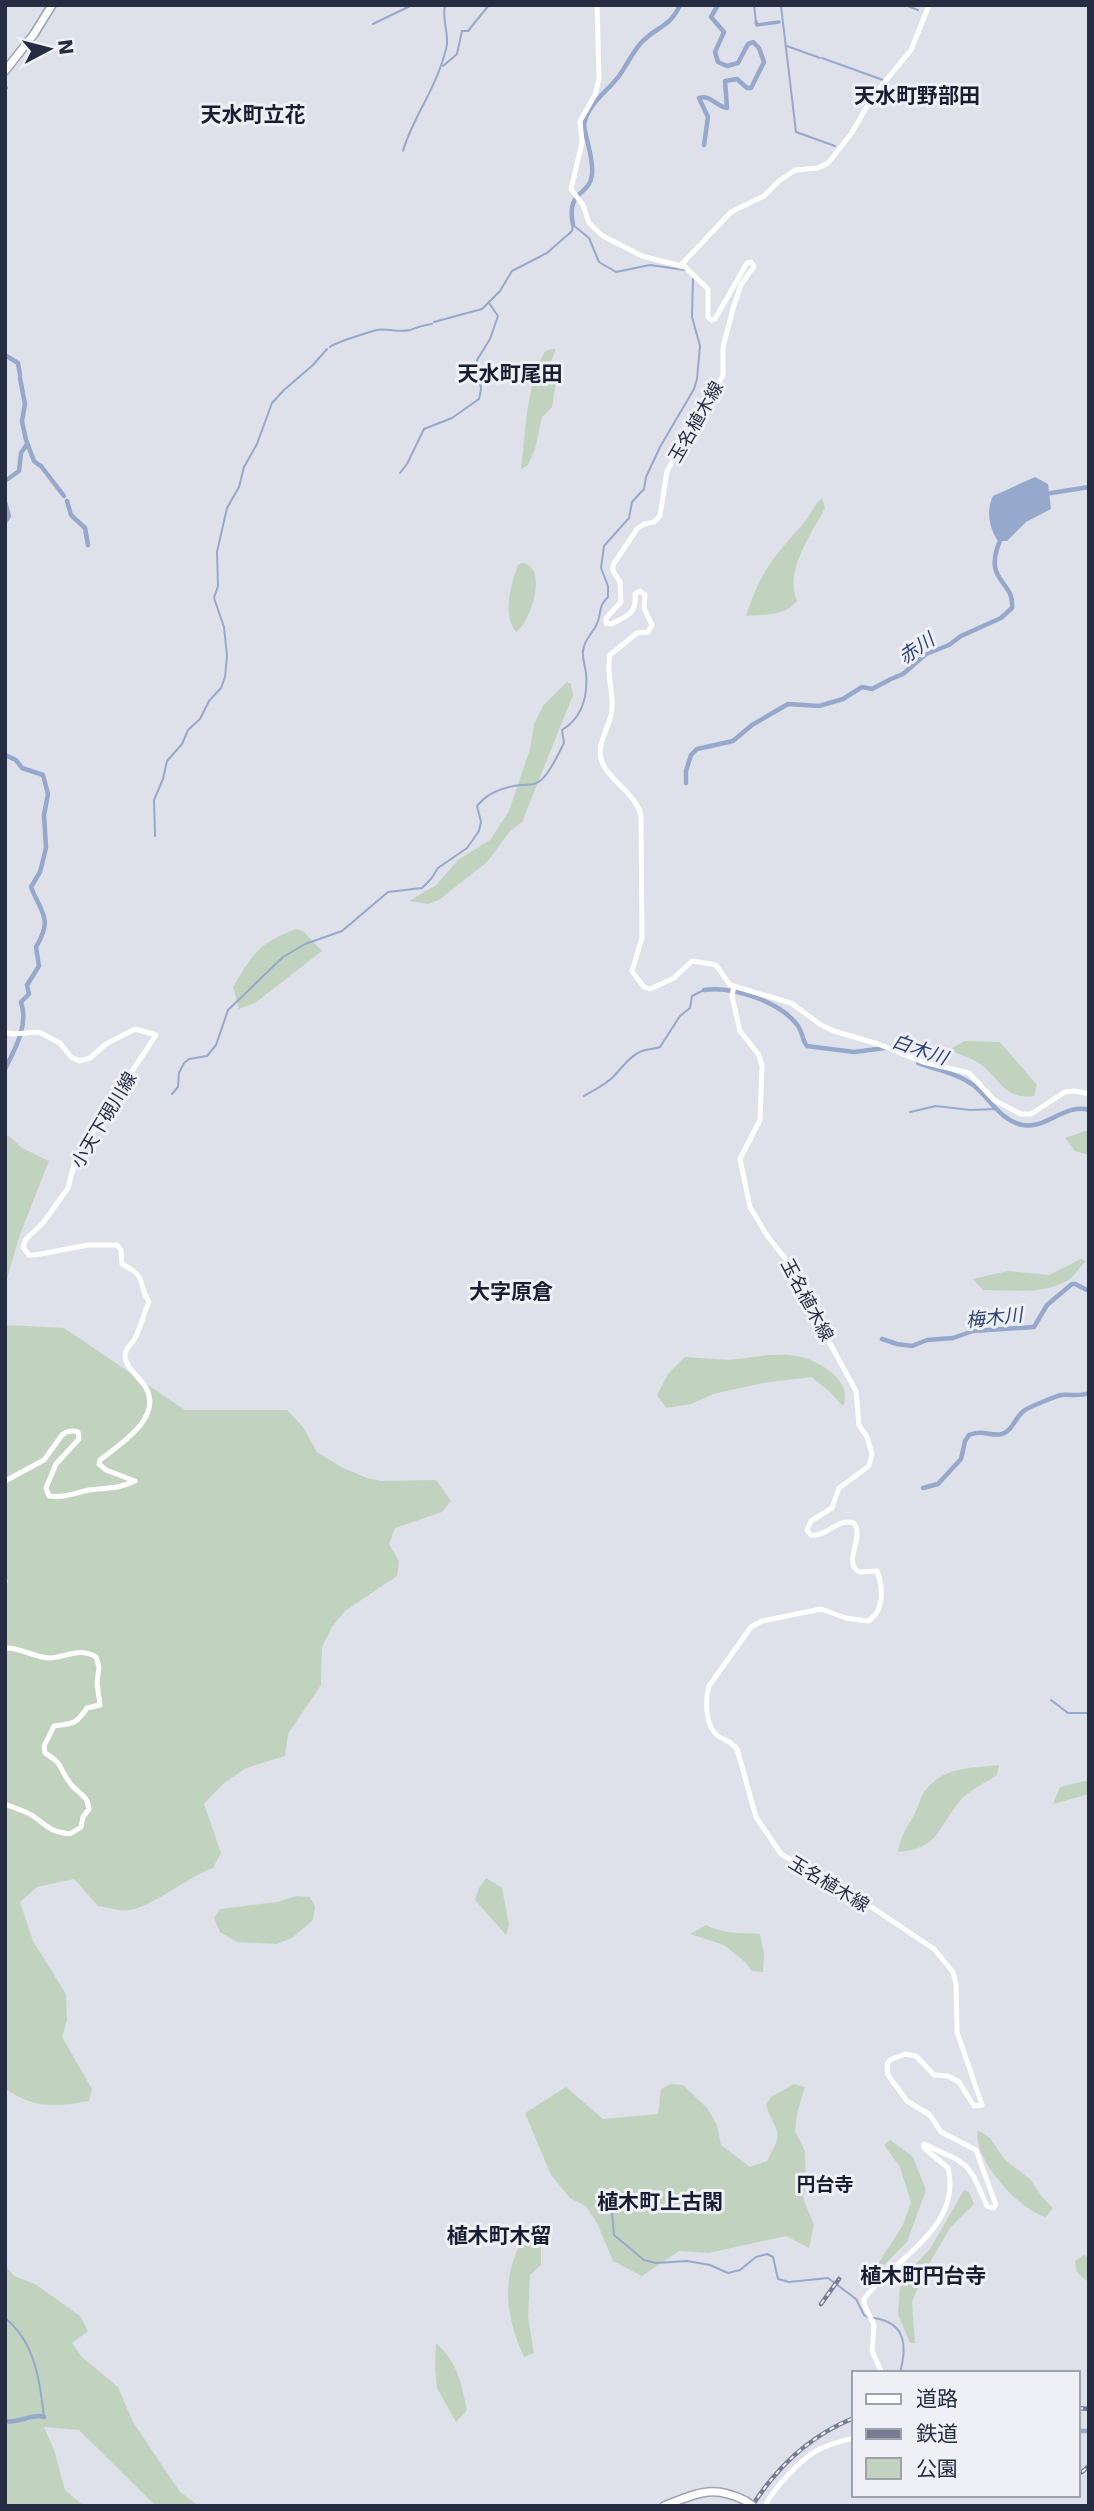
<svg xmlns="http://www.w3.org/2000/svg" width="1094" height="2511" font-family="'DejaVu Sans','Noto Sans JP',sans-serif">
  <rect width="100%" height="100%" fill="#dee1e9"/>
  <g fill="#c1d3bf">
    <path d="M 556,348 L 546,376 L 557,375 L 552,407 L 542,417 L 535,449 L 528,465 L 521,469 C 526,430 526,386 545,351 Z"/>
    <path d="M 822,498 L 825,508 C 811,535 784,571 797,601 C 784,617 765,614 746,616 C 760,573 773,557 803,524 C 810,516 814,505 822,498 Z"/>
    <path d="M 522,563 C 549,566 531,622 516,632 C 502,615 511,584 518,565 Z"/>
    <path d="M 567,682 L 571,684 L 573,695 L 522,822 L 510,831 L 487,862 L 439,900 L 428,904 L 409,901 L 436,885 L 458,860 L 490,840 L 509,811 L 530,749 L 534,724 L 543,706 Z"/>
    <path d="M 296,929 L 303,931 L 322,951 L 255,1003 L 239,1009 L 233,987 C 253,954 258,943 296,929 Z"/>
    <path d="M 965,1041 L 1000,1042 L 1037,1085 L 1034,1096 C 1000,1100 1000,1074 975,1061 C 966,1056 959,1055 950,1049 Z"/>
    <path d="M 1085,1131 L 1089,1132 L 1089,1155 L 1075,1151 L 1065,1138 Z"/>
    <path d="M 5,1136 L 9,1136 L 22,1148 L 49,1161 L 19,1237 L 5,1286 Z"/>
    <path d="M 1081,1259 L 1086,1261 C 1081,1266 1076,1273 1071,1278 C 1046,1296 1011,1290 983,1290 L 973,1279 L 1008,1271 L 1049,1275 Z"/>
    <path d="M 5,1325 L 64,1328 L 185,1410 L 287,1410 L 303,1427 L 317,1452 L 341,1467 L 367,1478 L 381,1481 L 436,1480 L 451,1501 L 442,1512 L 395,1528 L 389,1544 L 399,1561 L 397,1576 L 345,1611 L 332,1627 L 322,1647 L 321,1685 L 288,1734 L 285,1756 L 246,1768 L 223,1784 L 204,1804 L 221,1853 L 213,1868 C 185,1878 158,1904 130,1910 C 121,1912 107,1907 98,1906 L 74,1879 L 37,1887 L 20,1902 L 33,1941 L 66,1994 L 67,2020 L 62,2037 L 92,2089 L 89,2101 C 57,2107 32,2109 5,2088 Z"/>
    <path d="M 769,1355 C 778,1355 788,1354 796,1356 C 817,1359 854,1380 843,1406 L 829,1391 L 811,1377 L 763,1383 L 713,1394 L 691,1404 L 666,1408 L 657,1395 L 668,1374 L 685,1357 L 729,1360 Z"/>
    <path d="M 999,1765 L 997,1775 C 985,1783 969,1790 960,1801 C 937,1828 939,1849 898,1852 C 902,1832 906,1830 915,1813 C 919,1806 920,1798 924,1792 C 942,1767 971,1768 999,1765 Z"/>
    <path d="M 1089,1780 L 1089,1794 L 1053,1804 L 1060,1787 Z"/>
    <path d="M 486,1878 L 502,1888 L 509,1925 L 506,1935 L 475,1900 L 479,1888 Z"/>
    <path d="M 296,1896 L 310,1897 L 315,1906 L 313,1920 L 292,1938 L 277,1944 L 237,1942 L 220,1932 L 214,1918 L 220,1909 L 277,1902 Z"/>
    <path d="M 706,1925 C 727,1935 738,1932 760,1934 L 764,1954 L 763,1972 L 752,1971 L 745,1962 L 724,1945 L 690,1934 Z"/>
    <path d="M 671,2084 L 683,2085 L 707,2108 L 717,2125 L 721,2145 L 750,2167 L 767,2161 C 785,2128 777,2137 766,2105 L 771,2097 L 794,2084 L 805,2087 L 797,2113 L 795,2131 L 805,2151 L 806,2185 L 803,2198 L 814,2225 L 809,2248 L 786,2236 L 709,2253 L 679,2251 L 642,2276 L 613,2261 L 597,2223 L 586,2206 L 570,2198 L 551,2175 L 525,2113 L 566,2087 L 603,2119 L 658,2114 L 661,2089 Z"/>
    <path d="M 978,2130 L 990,2138 L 1005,2160 L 1030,2179 L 1043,2198 L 1053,2208 L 1046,2217 C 1020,2211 971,2157 978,2130 Z"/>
    <path d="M 890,2140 L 913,2157 L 926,2190 L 907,2242 L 877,2272 L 874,2270 L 903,2225 L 911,2202 L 900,2167 L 884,2145 Z"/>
    <path d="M 964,2190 L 969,2192 L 974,2204 L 950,2228 L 926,2269 L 912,2302 L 915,2343 L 910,2343 L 898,2314 L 900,2287 L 909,2271 L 930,2249 Z"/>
    <path d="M 529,2240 L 541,2242 L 541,2265 L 530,2275 L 528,2317 L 534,2353 L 524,2357 C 506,2317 501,2282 521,2242 Z"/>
    <path d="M 1084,2255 L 1089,2259 L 1089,2283 L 1076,2271 L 1075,2261 Z"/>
    <path d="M 5,2265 L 14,2276 L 35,2284 L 80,2316 L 88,2331 L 72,2343 L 82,2357 L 118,2387 L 133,2422 L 159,2461 L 180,2492 L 199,2506 L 156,2506 L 79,2430 L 44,2427 L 54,2450 L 65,2490 L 84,2506 L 5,2506 Z"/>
    <path d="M 436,2343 C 458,2363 461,2382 467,2410 L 456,2422 L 437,2388 L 435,2369 Z"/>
  </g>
  <path fill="#96a8cc" d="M 1035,477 L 1048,484 L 1051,509 L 1026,522 L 1007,541 L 998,541 C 989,528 986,510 993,496 Z"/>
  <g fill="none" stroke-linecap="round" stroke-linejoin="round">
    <g stroke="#96a8cc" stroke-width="2">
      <path d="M 754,5 L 756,22"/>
      <path d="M 905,5 L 918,10"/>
      <path d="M 781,6 L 796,132 L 835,146"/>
      <path d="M 373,24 L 412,5"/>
      <path d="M 787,46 L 820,58"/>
      <path d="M 822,58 L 883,80"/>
      <path d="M 443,66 L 457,54 L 462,31 L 468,31 L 489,5"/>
      <path d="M 5,84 L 7,88 L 5,90"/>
      <path d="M 403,151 C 411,123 429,98 439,71 C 442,63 446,52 447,44 C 448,31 442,19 445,5"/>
      <path d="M 434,322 L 482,309 L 500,291 L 512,271 L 547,253 L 572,231 L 573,225 L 589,238 L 599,262 L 616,272 L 650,265 L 685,270"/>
      <path d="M 330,347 C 334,343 369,332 377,330 C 387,328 399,333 410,330 C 418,327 423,325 432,324"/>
      <path d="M 400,473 L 407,464 L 424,429 L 452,418 L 479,399 L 481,389 L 477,360 L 490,339 L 498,316 L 489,303"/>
      <path d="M 155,836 L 154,800 L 163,779 L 167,761 L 182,744 L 188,730 L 200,719 L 209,701 L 221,688 L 225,677 L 227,656 L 224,627 L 214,598 L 218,586 L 217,552 L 227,508 L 239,487 L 244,467 L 257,444 L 272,403 L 284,390 L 313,365 L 327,349"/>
      <path d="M 172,1094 L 178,1087 L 179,1073 L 184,1063 L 189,1059 L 207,1056 L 216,1045 L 228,1010 L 283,957 L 305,944 L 342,931 L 388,892 L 422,888 L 431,879 L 438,868 L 467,848 L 479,831 L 481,822 L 477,806 C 487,793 504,787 520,785 C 528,784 535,786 541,780 C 551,772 558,754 564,743 L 562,730 C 583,717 588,696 586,673 C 585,665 582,658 583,651 C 584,638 595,632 598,621 C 602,609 598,607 608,597 L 608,586 L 601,568 L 604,546 L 629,518 L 632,502 L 644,489 L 646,477 L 660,447 L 694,389 L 697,379 L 700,346 L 692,317 L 693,278"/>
      <path d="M 584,1096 C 594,1090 605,1085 613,1077 C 622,1068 627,1059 638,1053 C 646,1048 653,1050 660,1047 L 680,1016 L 690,1008 L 692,996 L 704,990"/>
      <path d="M 910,1112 L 936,1106 L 970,1110 L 996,1109"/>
      <path d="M 1051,1700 L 1068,1713 L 1089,1713"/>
      <path d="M 599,2190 L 612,2213 L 614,2235 L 644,2260 L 656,2263 L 687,2261 L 710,2265 L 728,2273 L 740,2270 L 756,2257 L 767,2254 L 773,2257 L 778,2279 L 789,2282 L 828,2278 L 856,2299 L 864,2315 L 869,2318"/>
      <path d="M 5,2318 C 35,2342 40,2381 44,2417"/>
      <path d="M 874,2318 C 907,2323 907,2347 900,2373"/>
    </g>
    <path stroke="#96a8cc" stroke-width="3.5" d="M 756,22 L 757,25 L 779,22"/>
    <g stroke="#96a8cc" stroke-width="4.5">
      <path d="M 704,145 L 708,117 L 699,98 C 710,94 717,107 727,108 L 725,81 L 737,79 L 747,88 L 751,88 L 764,62 L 759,48 L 753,42 L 748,44 L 738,63 L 727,66 L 718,62 L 715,52 L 724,32 L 711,17 L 718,5"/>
      <path d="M 573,225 C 566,189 589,197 592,175 C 594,160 586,140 584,125 C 587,104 608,91 619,76 C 627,65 632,53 641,43 C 656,26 669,29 680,5"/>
      <path d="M 5,355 L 18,363 L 20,375"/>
      <path d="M 20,378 L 25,404 L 22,421 L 26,440 L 34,461 L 39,465"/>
      <path d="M 41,466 L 64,496"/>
      <path d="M 5,481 L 19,471 L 21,453 L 27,444"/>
      <path d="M 1045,494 L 1089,487"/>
      <path d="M 67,501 L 71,515 L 85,528 L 88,545"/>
      <path d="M 5,502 L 9,516 L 5,522"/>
      <path d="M 5,755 L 16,760 L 22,768 L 43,775 L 48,794 L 44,815 L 46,848 L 40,872 L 31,887 C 42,915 53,918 36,947 L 39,966 L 27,985 L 29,994 L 21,1002 C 29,1025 15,1049 5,1069"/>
      <path d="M 686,783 L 686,771 L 691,755 L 697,749 L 733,741 L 752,725 L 788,704 L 819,706 L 843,699 L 862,687 L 872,689 L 891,679 L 903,674 L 926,654 L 949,645 L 961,636 L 1001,618 L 1012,608 C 1015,579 980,583 1002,536"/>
      <path d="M 704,990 C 733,986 781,1002 798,1026 C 803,1033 802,1040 807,1046 L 854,1052 L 885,1048"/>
      <path d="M 918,1063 C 936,1070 957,1073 973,1085 C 989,1097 1000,1121 1023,1125 C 1047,1129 1065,1103 1089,1110"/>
      <path d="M 882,1339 L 897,1344 L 912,1346 L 927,1340 L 953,1338 L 973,1331 L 1034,1327 L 1047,1305 L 1072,1284 L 1075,1284 L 1089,1291"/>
      <path d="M 923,1488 L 938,1484 L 961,1459 L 965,1441 L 969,1435 C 983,1429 991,1437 1002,1434 C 1014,1430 1015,1416 1025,1410 C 1029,1407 1057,1396 1061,1395 C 1071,1394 1079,1397 1089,1393"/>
      <path d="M 5,2421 C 19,2424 31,2413 44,2417"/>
      <path d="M 1078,2431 L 1089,2431"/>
    </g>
    <defs>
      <g id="primary">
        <path d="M 5,71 L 34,34 L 52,5"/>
        <path d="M 664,2506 C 697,2493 713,2484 746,2501"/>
      </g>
    </defs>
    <use href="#primary" stroke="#9da3b5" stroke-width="10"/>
    <g stroke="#fff" stroke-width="5">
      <path d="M 597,5 L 599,79 L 595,95 L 580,121 L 582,143 L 571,189 L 583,205 L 589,223 L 603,236 L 642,256 L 685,267 L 708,289 L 708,317 L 711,320 L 715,319 L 747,263 L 751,262 L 754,266 L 741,285 L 734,305 L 723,347 L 723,375 L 699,422 L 691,430 L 667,471 L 660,516 L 654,522 L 644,524 L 637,529 L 613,565 L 613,571 L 620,582 L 621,602 L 606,618 L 606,623 L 611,624 C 627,616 637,614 635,594 L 640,591 L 645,595 L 644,608 L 652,625 L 648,632 L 637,633 L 610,655 C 605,675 616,696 611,715 C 607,733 593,749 605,768 C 615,784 637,796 641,816 L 642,938 L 632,971 L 644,987 L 650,989 L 674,978 L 692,961 L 716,965 L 730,985 L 791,1003 L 821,1025 L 834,1031 L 878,1044 L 923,1062 L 969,1073 L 994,1100 L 1021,1114 L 1031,1114 L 1065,1092 L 1075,1091 L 1089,1094"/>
      <path d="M 680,266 L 731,212 L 764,196 L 779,181 L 795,170 L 818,168 L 828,163 L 851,134 L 873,96 L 911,50 L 929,5"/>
      <path d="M 734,986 L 732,996 L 740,1031 L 759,1055 L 762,1066 L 760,1120 L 740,1159 L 750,1207 L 768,1237 L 788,1262 L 809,1305 L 856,1391 L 859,1425 L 867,1437 L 872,1454 L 869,1466 L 839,1488 L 832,1508 L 811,1521 L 807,1530 L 811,1535 C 827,1537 838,1517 854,1523 C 865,1538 842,1561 859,1572 L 877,1571 C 883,1587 885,1611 868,1621 L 846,1618 L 821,1609 L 762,1621 L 751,1627 L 709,1686 C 705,1700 705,1726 718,1736 C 726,1741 732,1742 737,1749 L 756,1817 L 781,1854 L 855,1896 L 934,1949 L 953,1972 L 956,1984 L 957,2032 L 982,2105 L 974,2106 L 959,2082 L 948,2076 L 934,2075 L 916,2056 L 905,2054 L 890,2060 L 887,2064 L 888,2075 L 907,2101 L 930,2115 L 941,2132 L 976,2150 L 996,2205 L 993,2208 L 987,2206 L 974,2177 L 966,2166 L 956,2159 L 924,2144 L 924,2148 L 948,2168 C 963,2228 894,2258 864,2299 L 864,2304 L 874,2325 L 872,2351 L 882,2373"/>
      <path d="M 5,1032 L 12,1034 L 39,1032 L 60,1043 L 71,1057 L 79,1061 L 90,1058 L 106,1044 L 135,1029 L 156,1035 L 98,1123 L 74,1165 L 68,1188 L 43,1223 L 26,1239 L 23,1247 L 29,1255 L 35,1255 L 88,1245 L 117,1245 L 121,1250 L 122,1264 C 150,1279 135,1279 149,1302 C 143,1314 141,1327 135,1338 C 131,1346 125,1347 125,1357 C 127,1370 140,1377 146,1388 C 163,1418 119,1445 100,1460 L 99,1464 L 106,1470 L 135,1481 C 115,1490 109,1487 89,1490 C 76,1493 63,1498 49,1496 L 46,1488 L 56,1464 L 79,1439 L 78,1432 C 72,1430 67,1431 62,1435 L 44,1460 L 5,1481"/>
      <path d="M 5,1581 L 5,1582"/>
      <path d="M 5,1648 C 21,1647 34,1658 50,1658 C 67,1657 79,1647 96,1657 L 99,1667 L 97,1683 L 100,1705 L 87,1708 C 75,1725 75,1723 54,1726 L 44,1746 L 45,1753 C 65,1765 58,1768 70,1783 C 77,1793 88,1795 89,1809 L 83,1817 L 81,1827 L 70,1834 C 48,1831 49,1827 33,1816 C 26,1811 14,1808 5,1804"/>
      <path d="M 765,2506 C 773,2489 801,2459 818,2450 C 829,2444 842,2441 854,2438"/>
    </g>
    <use href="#primary" stroke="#fff" stroke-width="7"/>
    <defs>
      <g id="rail">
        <path d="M 821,2304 L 839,2279"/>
        <path d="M 1078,2408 L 1089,2409"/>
        <path d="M 1082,2472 L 1089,2466"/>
        <path d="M 752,2506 C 777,2467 811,2435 854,2418"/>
      </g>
    </defs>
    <use href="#rail" stroke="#767d93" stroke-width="4.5"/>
    <use href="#rail" stroke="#eef0f6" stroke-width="2" stroke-dasharray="5" stroke-linecap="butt"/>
    <defs>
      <path id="primary-bridge" d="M 746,2501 L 753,2506"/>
    </defs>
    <use href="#primary-bridge" stroke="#9da3b5" stroke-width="10" stroke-linecap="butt"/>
    <use href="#primary-bridge" stroke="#fff" stroke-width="7"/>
  </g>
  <g text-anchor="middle" stroke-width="6" stroke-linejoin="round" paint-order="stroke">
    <g font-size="18" fill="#262c41" stroke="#eef0f6">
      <text transform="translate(696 422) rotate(-60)" y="6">玉名植木線</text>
      <text transform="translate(104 1120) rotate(-59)" y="6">小天下硯川線</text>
      <text transform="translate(807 1300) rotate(62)" y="6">玉名植木線</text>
      <text transform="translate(829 1884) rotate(31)" y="6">玉名植木線</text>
    </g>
    <g font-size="19" font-style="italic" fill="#2d4378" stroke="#eef0f6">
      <text transform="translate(916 648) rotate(-34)" y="7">赤川</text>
      <text transform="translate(920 1049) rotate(19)" y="7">白木川</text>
      <text transform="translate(994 1317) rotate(-6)" y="7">梅木川</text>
    </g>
    <g font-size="19" font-weight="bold" fill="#181d31" stroke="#eef0f6">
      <text x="825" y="2191">円台寺</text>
    </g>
    <g font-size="21" font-weight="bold" fill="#181d31" stroke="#eef0f6">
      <text x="917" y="103">天水町野部田</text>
      <text x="253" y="122">天水町立花</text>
      <text x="510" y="381">天水町尾田</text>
      <text x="511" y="1299">大字原倉</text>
      <text x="660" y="2209">植木町上古閑</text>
      <text x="499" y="2243">植木町木留</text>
      <text x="923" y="2283">植木町円台寺</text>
    </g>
  </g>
  <rect width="1094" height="2511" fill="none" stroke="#262c41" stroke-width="14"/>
  <rect x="852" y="2371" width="228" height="126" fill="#eef0f6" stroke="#9ea2ae" stroke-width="2"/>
  <rect x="866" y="2394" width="35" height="10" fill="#ffffff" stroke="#9ea2ae" stroke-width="2"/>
  <text x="916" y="2406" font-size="21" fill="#262c41">道路</text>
  <rect x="866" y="2429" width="35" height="10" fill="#767d93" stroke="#9ea2ae" stroke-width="2"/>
  <text x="916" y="2441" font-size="21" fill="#262c41">鉄道</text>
  <rect x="866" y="2458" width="35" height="21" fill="#c1d3bf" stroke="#9ea2ae" stroke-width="2"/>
  <text x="916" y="2476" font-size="21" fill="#262c41">公園</text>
  <g transform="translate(49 49) rotate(83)" stroke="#eef0f6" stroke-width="5" paint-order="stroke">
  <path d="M0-5L12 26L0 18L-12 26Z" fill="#262c41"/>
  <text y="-10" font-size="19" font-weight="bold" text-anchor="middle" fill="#262c41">N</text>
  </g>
</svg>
